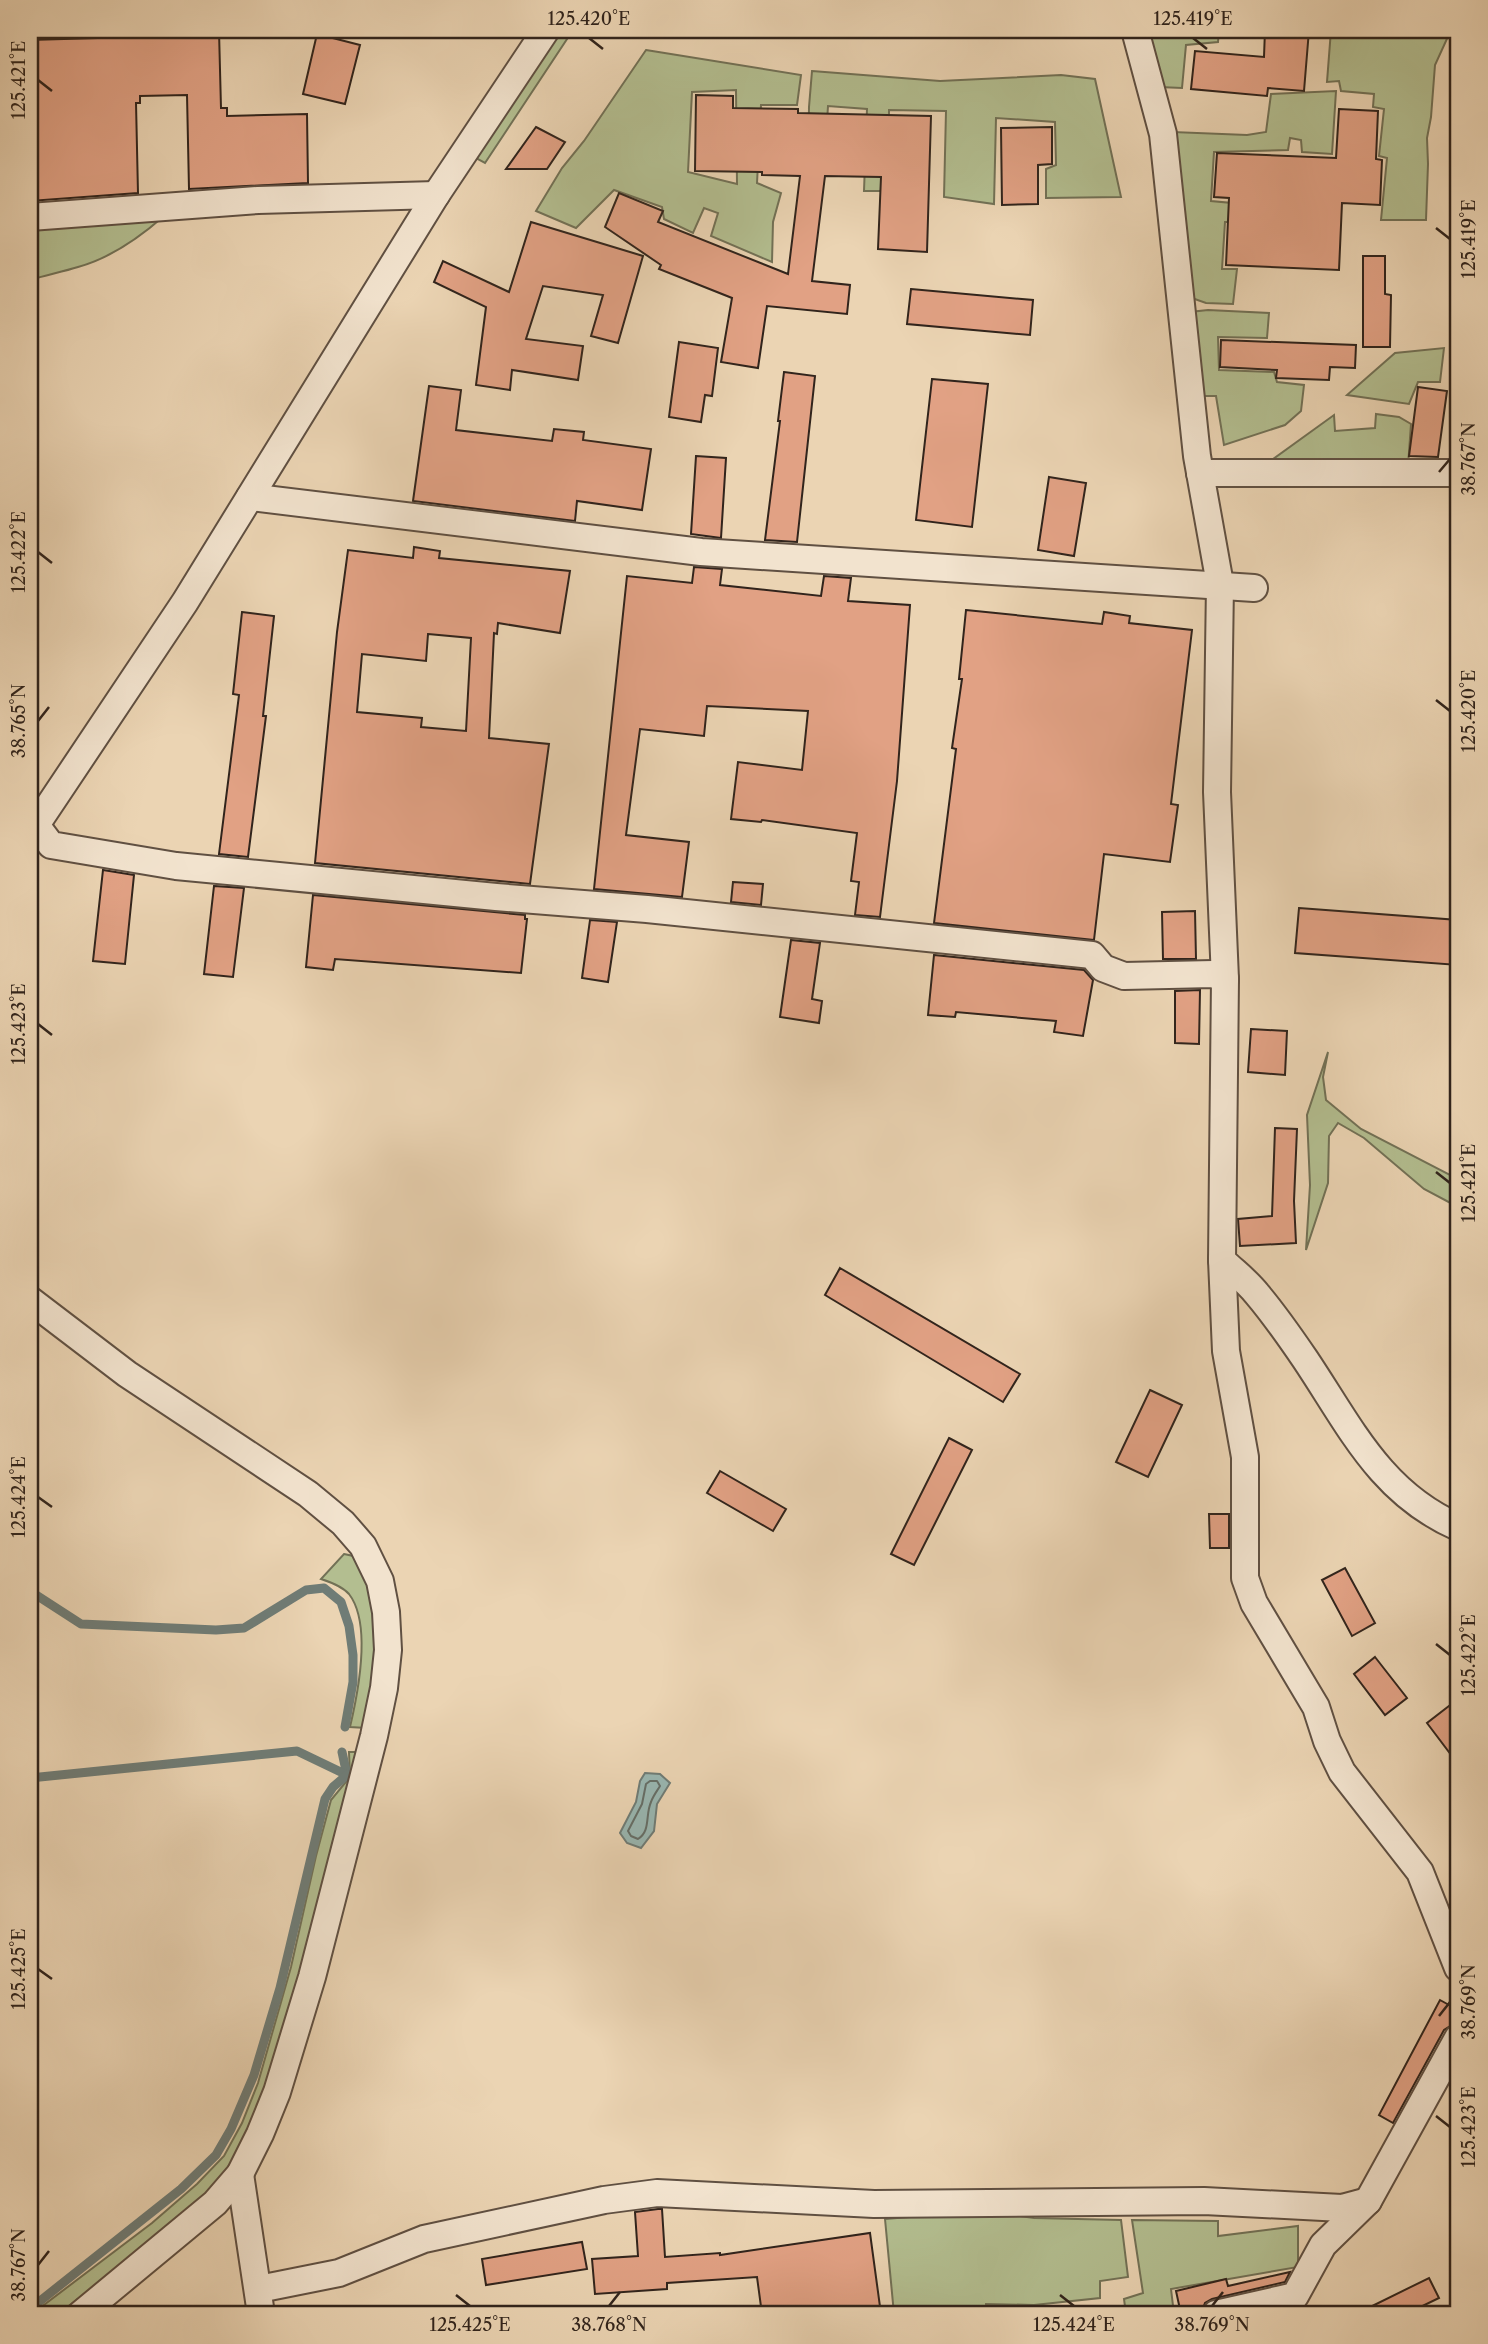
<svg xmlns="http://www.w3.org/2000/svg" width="1488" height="2344" font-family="'Libre Caslon Text',serif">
  <rect width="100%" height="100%" fill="#ebd4b3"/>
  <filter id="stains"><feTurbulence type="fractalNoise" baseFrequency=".00286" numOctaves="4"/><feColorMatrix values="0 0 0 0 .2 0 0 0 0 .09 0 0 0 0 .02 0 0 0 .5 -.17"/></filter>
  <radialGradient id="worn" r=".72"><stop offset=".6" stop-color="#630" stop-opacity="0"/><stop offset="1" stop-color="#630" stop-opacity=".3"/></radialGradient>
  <g fill="#b3be90" stroke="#727156" stroke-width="2" fill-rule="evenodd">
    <path d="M 557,30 L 573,30 L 485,163 L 472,156 Z"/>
    <path d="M 1145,30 L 1219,30 L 1218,42 L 1186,45 L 1182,88 L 1159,87 Z"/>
    <path d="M 1331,30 L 1451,30 L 1435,65 L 1431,117 L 1427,138 L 1428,164 L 1426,220 L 1381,220 L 1387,158 L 1379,156 L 1384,109 L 1373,107 L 1374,94 L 1341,91 L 1339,81 L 1327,82 Z"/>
    <path d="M 646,50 L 801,75 L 797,105 L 761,105 L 757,183 L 781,193 L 773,222 L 772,262 L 711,236 L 718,213 L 704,208 L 693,233 L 664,219 L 662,207 L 614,190 L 576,228 L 536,211 L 562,168 L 584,141 ZM 736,90 L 737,184 L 688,172 L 692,92 Z"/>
    <path d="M 812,71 L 940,81 L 1061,75 L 1095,79 L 1121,197 L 1046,198 L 1046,169 L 1056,165 L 1055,122 L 996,118 L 994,204 L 944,197 L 946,111 L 889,110 L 888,191 L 864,191 L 867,109 L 828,106 L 823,185 L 808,180 L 809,107 Z"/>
    <path d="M 1336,91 L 1332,154 L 1302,152 L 1301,140 L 1290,138 L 1288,150 L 1214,152 L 1211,201 L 1232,203 L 1230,222 L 1225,222 L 1222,269 L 1237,269 L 1233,304 L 1206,303 L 1189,297 L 1173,132 L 1247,135 L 1266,132 L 1271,94 Z"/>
    <path d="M 164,216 C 139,238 111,258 78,267 C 62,272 46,275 30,280 L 30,228 Z"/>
    <path d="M 1208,310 L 1269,313 L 1267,338 L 1218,337 L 1219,370 L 1274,372 L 1277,382 L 1304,385 L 1301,411 L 1285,425 L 1224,445 L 1216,396 L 1197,396 L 1190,312 Z"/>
    <path d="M 1444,348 L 1440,382 L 1418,382 L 1409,404 L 1347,395 L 1395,353 Z"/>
    <path d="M 1376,414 L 1399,417 L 1411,424 L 1408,466 L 1269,462 L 1334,415 L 1335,431 L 1375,428 Z"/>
    <path d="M 1328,1052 L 1323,1077 L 1326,1100 L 1361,1129 L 1458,1179 L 1458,1207 L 1424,1189 L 1364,1138 L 1338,1123 L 1329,1136 L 1328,1183 L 1306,1250 L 1310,1185 L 1307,1115 Z"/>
    <path d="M 344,1554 L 358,1557 L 373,1587 L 377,1646 L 366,1728 L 350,1727 C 358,1693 372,1624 349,1594 C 342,1586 330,1582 321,1579 Z"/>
    <path d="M 349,1752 L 363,1752 L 265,2101 L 229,2168 L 201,2199 L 120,2267 L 58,2314 L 32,2314 L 152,2223 L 197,2184 L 224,2156 L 242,2123 L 258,2083 L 291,1967 L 316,1856 L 331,1800 L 350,1777 Z"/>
    <path d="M 982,2211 L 1034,2218 L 1121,2220 L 1128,2277 L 1100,2281 L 1100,2298 L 1034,2305 L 986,2304 L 986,2314 L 894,2314 L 885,2219 Z"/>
    <path d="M 1132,2220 L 1218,2221 L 1218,2236 L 1298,2226 L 1298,2267 L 1171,2289 L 1174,2314 L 1126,2314 L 1124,2299 L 1143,2293 Z"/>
  </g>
  <path fill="#99b7b2" stroke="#6f7c76" stroke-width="2" d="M 645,1773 L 660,1774 L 670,1783 L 657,1804 L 654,1831 L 641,1848 L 627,1843 L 620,1833 L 636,1802 L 640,1781 Z"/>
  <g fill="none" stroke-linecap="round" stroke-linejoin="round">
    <path stroke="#656e67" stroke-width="2" d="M 650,1781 L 657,1781 L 660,1786 C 657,1791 653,1796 651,1802 C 645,1815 651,1831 638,1839 L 631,1836 L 628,1831 L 642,1804 L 646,1784 Z"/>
    <g stroke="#6f7c76" stroke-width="9">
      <path d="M 30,1591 L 81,1624 L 216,1630 L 244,1628 L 306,1590 L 324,1588 L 341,1602 L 349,1626 L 353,1655 L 353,1682 L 345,1727"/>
      <path d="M 342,1752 L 347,1775"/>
      <path d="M 30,1778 L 297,1751 L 347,1775"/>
      <path d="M 30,2309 L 181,2189 L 216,2155 L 231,2129 L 254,2075 L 280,1988 L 325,1799 L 333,1787 L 347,1775"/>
    </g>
  </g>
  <g fill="#e1a184" stroke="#31241c" stroke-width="2" fill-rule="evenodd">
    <path d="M 97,30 L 139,30 L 139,33 L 219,31 L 221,108 L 227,108 L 227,116 L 307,114 L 308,183 L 189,189 L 187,95 L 140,96 L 140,103 L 136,103 L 138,193 L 30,201 L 30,40 L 97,38 Z"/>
    <path d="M 1265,30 L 1309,30 L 1304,91 L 1268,88 L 1267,96 L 1191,89 L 1195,51 L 1264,57 Z"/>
    <path d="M 317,34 L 360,45 L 345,104 L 303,94 Z"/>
    <path d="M 696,95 L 733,96 L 733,108 L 798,109 L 798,113 L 931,116 L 927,252 L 878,249 L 881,177 L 825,176 L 812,281 L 850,285 L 847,314 L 767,306 L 758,368 L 721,362 L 732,298 L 659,269 L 661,265 L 605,227 L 619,193 L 663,211 L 658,222 L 788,274 L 800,176 L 762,175 L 762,172 L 695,171 Z"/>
    <path d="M 1339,109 L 1378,111 L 1376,159 L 1382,160 L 1380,205 L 1342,203 L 1339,270 L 1226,265 L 1229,198 L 1214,197 L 1217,153 L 1336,158 Z"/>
    <path d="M 536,127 L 565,142 L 547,169 L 506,169 Z"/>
    <path d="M 1052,127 L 1052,164 L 1038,165 L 1038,204 L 1002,205 L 1001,128 Z"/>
    <path d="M 531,222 L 643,256 L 618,343 L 591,336 L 603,295 L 543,286 L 526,339 L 583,346 L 578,380 L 512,370 L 510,390 L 476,385 L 486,307 L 434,282 L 443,261 L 509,292 Z"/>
    <path d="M 1363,256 L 1385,256 L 1385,294 L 1391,295 L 1390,347 L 1363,347 Z"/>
    <path d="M 911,289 L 1033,300 L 1030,335 L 907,324 Z"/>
    <path d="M 1221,340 L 1356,345 L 1355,368 L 1330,367 L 1329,380 L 1276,378 L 1277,370 L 1220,367 Z"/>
    <path d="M 679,342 L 718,348 L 712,396 L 705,395 L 701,422 L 669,417 Z"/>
    <path d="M 784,372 L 815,376 L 797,542 L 765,540 L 780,421 L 778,421 Z"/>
    <path d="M 932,379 L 988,384 L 972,527 L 916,520 Z"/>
    <path d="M 429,386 L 461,390 L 456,430 L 552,441 L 554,429 L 584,432 L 583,440 L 651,449 L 642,510 L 577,501 L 575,521 L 413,501 Z"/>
    <path d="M 1418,387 L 1447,391 L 1438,457 L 1409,456 Z"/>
    <path d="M 696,456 L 726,458 L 721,538 L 691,534 Z"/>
    <path d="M 1049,477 L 1086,483 L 1074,556 L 1038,550 Z"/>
    <path d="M 414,547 L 440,551 L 439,558 L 570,571 L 560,633 L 498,623 L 497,634 L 494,633 L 489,738 L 549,744 L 530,884 L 315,863 L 337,632 L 348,550 L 413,558 ZM 428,634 L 471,638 L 466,731 L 421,727 L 422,718 L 357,712 L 362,654 L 426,661 Z"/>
    <path d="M 694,567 L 722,569 L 720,585 L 821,596 L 824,576 L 851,578 L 848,601 L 910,605 L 897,781 L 880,917 L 855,915 L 859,882 L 851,881 L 857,833 L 762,820 L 761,822 L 731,819 L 738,762 L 802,770 L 808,711 L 707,706 L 704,736 L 640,729 L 626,835 L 689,842 L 682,897 L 594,889 L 627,576 L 692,583 Z"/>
    <path d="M 966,610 L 1102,624 L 1104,612 L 1130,616 L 1129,623 L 1192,630 L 1171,804 L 1178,805 L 1170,862 L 1104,854 L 1094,940 L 934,923 L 956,749 L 952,748 L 962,679 L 959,679 Z"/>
    <path d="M 242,612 L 274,616 L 263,716 L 266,716 L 248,857 L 219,854 L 239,695 L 233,694 Z"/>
    <path d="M 103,870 L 134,875 L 125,964 L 93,961 Z"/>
    <path d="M 733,882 L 763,884 L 761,905 L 731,902 Z"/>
    <path d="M 214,886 L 244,888 L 233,977 L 204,974 Z"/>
    <path d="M 313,895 L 525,915 L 525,919 L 527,919 L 521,973 L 335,959 L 333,970 L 306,967 Z"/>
    <path d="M 1299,908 L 1458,920 L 1458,965 L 1295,953 Z"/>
    <path d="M 1195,911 L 1196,959 L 1163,959 L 1162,912 Z"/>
    <path d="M 590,920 L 617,922 L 608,982 L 582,978 Z"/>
    <path d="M 791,940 L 820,943 L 812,999 L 822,1001 L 819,1023 L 780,1017 Z"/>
    <path d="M 934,955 L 1084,970 L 1093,980 L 1083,1036 L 1054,1032 L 1056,1021 L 956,1012 L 955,1017 L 928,1015 Z"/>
    <path d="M 1200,990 L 1199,1044 L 1175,1043 L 1175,991 Z"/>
    <path d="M 1251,1029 L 1287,1031 L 1285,1075 L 1248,1072 Z"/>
    <path d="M 1275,1128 L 1297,1129 L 1294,1201 L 1296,1243 L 1240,1246 L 1238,1219 L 1272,1216 Z"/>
    <path d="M 840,1268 L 1020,1374 L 1003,1402 L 825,1295 Z"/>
    <path d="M 1150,1390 L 1182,1405 L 1148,1477 L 1116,1462 Z"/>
    <path d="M 949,1438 L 972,1450 L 914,1565 L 891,1554 Z"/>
    <path d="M 720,1471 L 786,1509 L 773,1531 L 707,1493 Z"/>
    <path d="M 1209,1514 L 1229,1514 L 1229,1548 L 1210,1548 Z"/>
    <path d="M 1345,1568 L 1375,1623 L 1352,1636 L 1322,1580 Z"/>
    <path d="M 1375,1657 L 1407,1698 L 1385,1715 L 1354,1674 Z"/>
    <path d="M 1458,1699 L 1458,1764 L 1427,1723 Z"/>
    <path d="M 1440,2000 L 1458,2010 L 1458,2017 L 1455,2023 L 1444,2030 L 1393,2123 L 1379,2115 Z"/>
    <path d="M 658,2209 L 662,2209 L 665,2257 L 720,2253 L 720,2255 L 870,2233 L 881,2314 L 762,2314 L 757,2277 L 667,2283 L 667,2289 L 595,2294 L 592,2259 L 638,2256 L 635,2212 Z"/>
    <path d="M 582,2242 L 587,2269 L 486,2285 L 482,2259 Z"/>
    <path d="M 1290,2272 L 1285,2282 L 1212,2299 L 1205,2303 L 1201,2314 L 1181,2314 L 1176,2291 L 1226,2279 L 1228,2286 Z"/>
    <path d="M 1429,2278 L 1439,2298 L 1406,2314 L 1356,2314 Z"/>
  </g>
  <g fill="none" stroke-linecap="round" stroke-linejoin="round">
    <defs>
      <g id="minor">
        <path d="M 1135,30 L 1163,134 L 1197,456 L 1220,584 L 1217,792 L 1225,979 L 1222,1260 C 1233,1271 1247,1281 1257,1294 C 1274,1314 1290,1337 1305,1359 C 1350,1426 1380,1493 1458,1527"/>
        <path d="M 30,217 L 258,200 L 436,195"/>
        <path d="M 1200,473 L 1458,473"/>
        <path d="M 250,497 L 701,552 L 1254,588"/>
        <path d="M 36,825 L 51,845 L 176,866 L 496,897 L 647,909 L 1092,955 L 1103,968 L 1124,976 L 1213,974 L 1225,979"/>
        <path d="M 30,834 L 185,602 L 436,195 L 546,30"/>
        <path d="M 1222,1260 L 1226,1351 L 1245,1457 L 1245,1578 L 1254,1603 L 1316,1707 L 1327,1741 L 1342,1772 L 1420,1872 L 1458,1968"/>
        <path d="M 30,1300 L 127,1374 L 308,1494 L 343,1523 L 363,1546 L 380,1581 L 386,1612 L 388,1650 L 384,1688 L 374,1736 L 312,1977 L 277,2092 L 260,2134 L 240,2174 L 215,2203 L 81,2314"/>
        <path d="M 240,2174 L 261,2314"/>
        <path d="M 259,2289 L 339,2273 L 424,2239 L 604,2200 L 657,2193 L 874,2204 L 1204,2201 L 1342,2208 L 1368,2201"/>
        <path d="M 1216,2314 L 1295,2296 L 1323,2245 L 1368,2201 L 1458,2038"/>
      </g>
    </defs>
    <use href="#minor" stroke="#605042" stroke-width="30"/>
    <use href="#minor" stroke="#f2e3ce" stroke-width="26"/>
  </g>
  <path fill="none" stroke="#31241c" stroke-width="2.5" d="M 589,38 L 603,49M 1193,38 L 1207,49M 38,80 L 52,91M 1436,228 L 1450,239M 1439,472 L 1450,459M 38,552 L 52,563M 1436,700 L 1450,711M 38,721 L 49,707M 38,1024 L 52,1035M 1436,1172 L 1450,1183M 38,1497 L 52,1507M 1436,1644 L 1450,1655M 38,1969 L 52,1979M 1439,2016 L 1450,2002M 1436,2116 L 1450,2127M 38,2265 L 49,2251M 456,2295 L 470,2306M 1060,2295 L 1074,2306M 609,2306 L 620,2292M 1212,2306 L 1223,2292"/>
  <rect width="1488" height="2344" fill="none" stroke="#ebd4b3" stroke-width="77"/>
  <rect x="38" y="38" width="1412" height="2268" fill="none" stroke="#31241c" stroke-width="2.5"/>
  <g font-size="18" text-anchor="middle" fill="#31241c">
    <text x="589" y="25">125.420°E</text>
    <text x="1193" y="25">125.419°E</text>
    <text transform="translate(19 80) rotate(-90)" y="6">125.421°E</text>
    <text transform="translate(1469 239) rotate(-90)" y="6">125.419°E</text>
    <text transform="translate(1469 459) rotate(-90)" y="6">38.767°N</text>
    <text transform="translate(19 552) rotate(-90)" y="6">125.422°E</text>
    <text transform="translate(1469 711) rotate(-90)" y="6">125.420°E</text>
    <text transform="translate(19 721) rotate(-90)" y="6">38.765°N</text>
    <text transform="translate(19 1024) rotate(-90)" y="6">125.423°E</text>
    <text transform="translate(1469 1183) rotate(-90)" y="6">125.421°E</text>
    <text transform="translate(19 1497) rotate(-90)" y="6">125.424°E</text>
    <text transform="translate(1469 1655) rotate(-90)" y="6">125.422°E</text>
    <text transform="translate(19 1969) rotate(-90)" y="6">125.425°E</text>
    <text transform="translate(1469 2002) rotate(-90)" y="6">38.769°N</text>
    <text transform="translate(1469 2127) rotate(-90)" y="6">125.423°E</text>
    <text transform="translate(19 2265) rotate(-90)" y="6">38.767°N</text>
    <text x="470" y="2331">125.425°E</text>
    <text x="609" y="2331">38.768°N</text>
    <text x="1074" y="2331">125.424°E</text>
    <text x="1212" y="2331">38.769°N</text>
  </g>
  <rect width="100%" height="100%" filter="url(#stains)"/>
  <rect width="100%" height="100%" fill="url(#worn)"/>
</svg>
